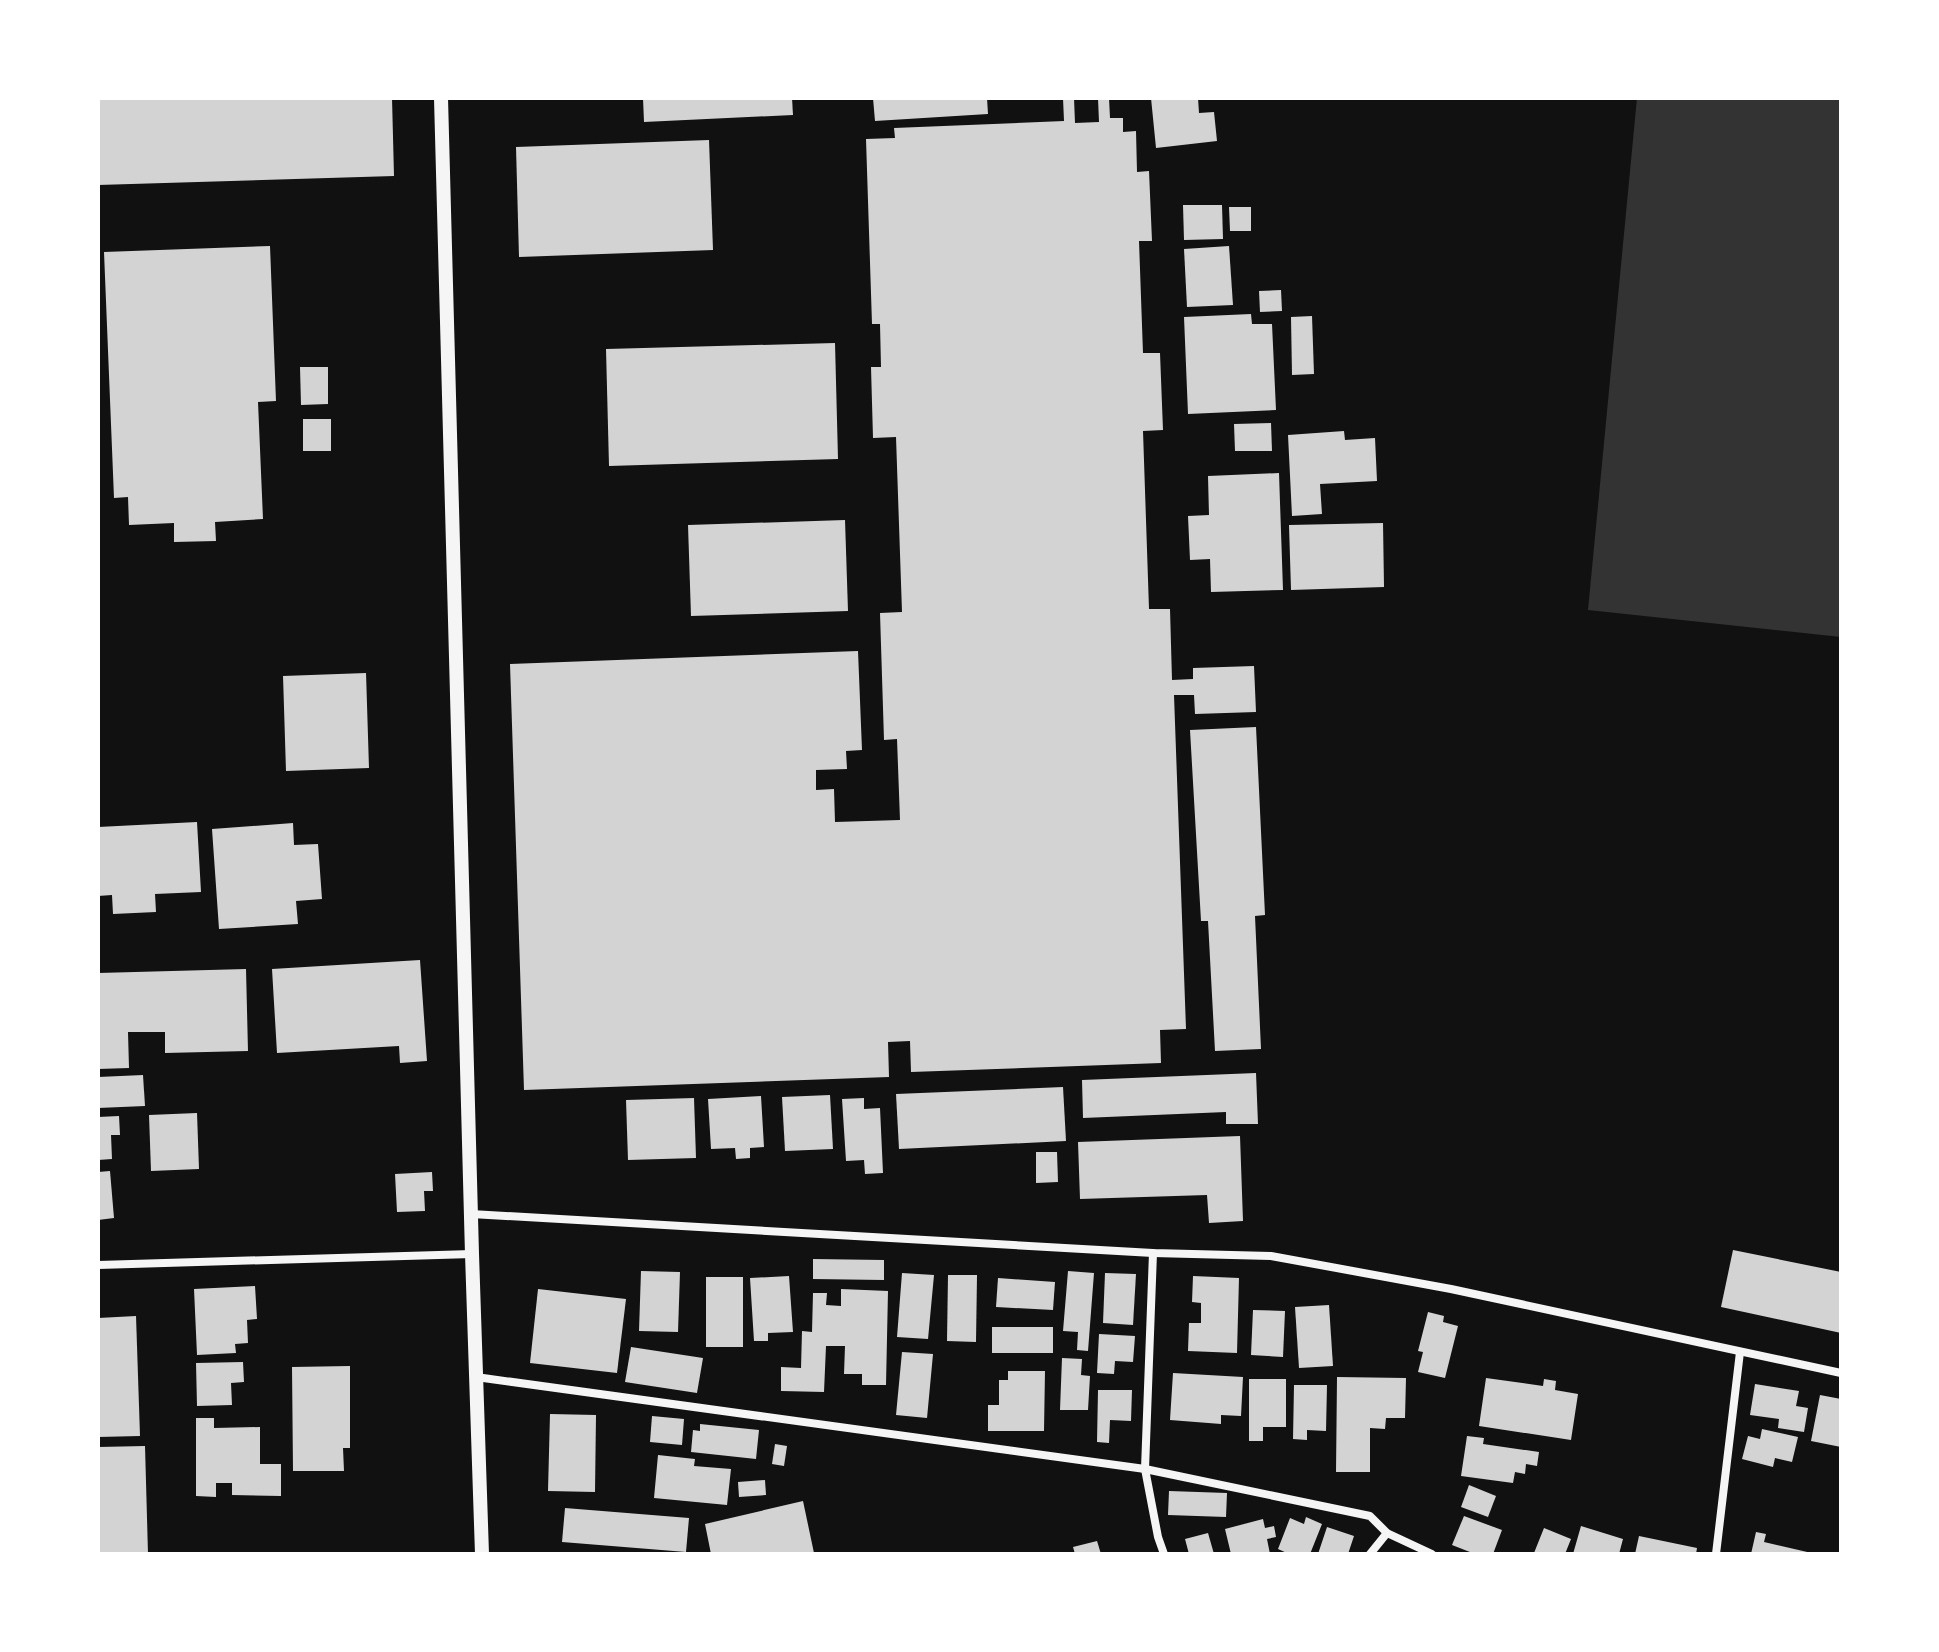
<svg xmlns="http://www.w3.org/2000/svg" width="1939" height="1652" font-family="Spectral,serif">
  <rect width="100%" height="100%" fill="#111"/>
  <path fill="#333" d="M 1637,98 L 1841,98 L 1841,637 L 1588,610 Z"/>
  <g fill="#d3d3d3">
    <path d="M 98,98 L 392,98 L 394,176 L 98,185 Z"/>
    <path d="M 643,98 L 792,98 L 793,115 L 644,122 Z"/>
    <path d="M 873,98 L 987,98 L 988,114 L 875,121 Z"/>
    <path d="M 1063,98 L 1074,98 L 1075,123 L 1099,122 L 1098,98 L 1109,98 L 1110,118 L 1123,118 L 1123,132 L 1136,131 L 1137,172 L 1149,171 L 1152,241 L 1139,241 L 1143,353 L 1160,353 L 1163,430 L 1143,431 L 1149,609 L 1170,609 L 1172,680 L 1193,679 L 1193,668 L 1254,666 L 1256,712 L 1195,714 L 1194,695 L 1174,695 L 1186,1029 L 1160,1030 L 1161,1063 L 911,1072 L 910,1041 L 888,1042 L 889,1077 L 524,1090 L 510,664 L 858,651 L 862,750 L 846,751 L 847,769 L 816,770 L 816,790 L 834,789 L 835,822 L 900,820 L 897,739 L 884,740 L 880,613 L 902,612 L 896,437 L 873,438 L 871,367 L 881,367 L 880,324 L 872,324 L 866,139 L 895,138 L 894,128 L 1064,121 Z"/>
    <path d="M 1151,98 L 1198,98 L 1199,113 L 1214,112 L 1217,141 L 1156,148 Z"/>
    <path d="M 709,140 L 713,250 L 519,257 L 516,147 Z"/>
    <path d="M 1183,205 L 1222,205 L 1223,239 L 1184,240 Z"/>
    <path d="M 1229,207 L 1251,207 L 1251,231 L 1230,231 Z"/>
    <path d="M 270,246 L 276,401 L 258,402 L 263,519 L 215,522 L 216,541 L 174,542 L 174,523 L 129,525 L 128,497 L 114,498 L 104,252 Z"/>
    <path d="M 1229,246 L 1233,305 L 1187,307 L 1184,249 Z"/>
    <path d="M 1281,290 L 1282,311 L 1260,312 L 1259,291 Z"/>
    <path d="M 1251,314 L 1252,324 L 1272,324 L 1276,410 L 1188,414 L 1184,317 Z"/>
    <path d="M 1312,316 L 1314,374 L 1292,375 L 1291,317 Z"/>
    <path d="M 835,343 L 838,459 L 609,466 L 606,349 Z"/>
    <path d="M 300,367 L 328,367 L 328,404 L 301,405 Z"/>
    <rect x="303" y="419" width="28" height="32"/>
    <path d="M 1271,423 L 1272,451 L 1235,451 L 1234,424 Z"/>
    <path d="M 1344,431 L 1345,440 L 1375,438 L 1377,481 L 1320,484 L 1322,514 L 1292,516 L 1288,435 Z"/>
    <path d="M 1279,473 L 1283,590 L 1211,592 L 1210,559 L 1190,560 L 1188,516 L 1209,515 L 1208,476 Z"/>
    <path d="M 845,520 L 848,611 L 691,616 L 688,525 Z"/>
    <path d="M 1383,523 L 1384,587 L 1291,590 L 1289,525 Z"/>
    <path d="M 366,673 L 369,768 L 286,771 L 283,676 Z"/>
    <path d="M 1256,727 L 1265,915 L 1255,916 L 1261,1049 L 1215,1051 L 1208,921 L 1201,921 L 1190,730 Z"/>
    <path d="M 197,822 L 201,892 L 155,894 L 156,912 L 113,914 L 112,895 L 98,896 L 98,827 Z"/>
    <path d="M 293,823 L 294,845 L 318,844 L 322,899 L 296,901 L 298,924 L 219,929 L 212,829 Z"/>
    <path d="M 420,960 L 427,1061 L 400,1063 L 399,1046 L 277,1053 L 272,969 Z"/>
    <path d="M 246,969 L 248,1051 L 165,1053 L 165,1032 L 128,1032 L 129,1068 L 98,1069 L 98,973 Z"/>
    <path d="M 1256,1073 L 1258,1124 L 1226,1124 L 1226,1112 L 1083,1118 L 1082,1080 Z"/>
    <path d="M 143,1075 L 145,1106 L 98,1108 L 98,1077 Z"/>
    <path d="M 1063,1087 L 1066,1141 L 899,1149 L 896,1094 Z"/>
    <path d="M 830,1095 L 833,1149 L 785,1151 L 782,1097 Z"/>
    <path d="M 761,1096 L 764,1147 L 750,1148 L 750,1158 L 736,1159 L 735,1148 L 711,1149 L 708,1099 Z"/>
    <path d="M 694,1098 L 696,1158 L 628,1160 L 626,1100 Z"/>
    <path d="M 864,1098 L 864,1109 L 880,1108 L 883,1173 L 865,1174 L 864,1160 L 846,1161 L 842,1099 Z"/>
    <path d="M 197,1113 L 199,1169 L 151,1171 L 149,1115 Z"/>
    <path d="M 119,1116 L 120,1135 L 111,1135 L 112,1159 L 98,1160 L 98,1117 Z"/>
    <path d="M 1240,1136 L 1243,1221 L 1209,1223 L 1207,1195 L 1080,1199 L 1078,1142 Z"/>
    <path d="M 1036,1152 L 1057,1152 L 1058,1182 L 1036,1183 Z"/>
    <path d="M 110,1171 L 114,1218 L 98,1220 L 98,1172 Z"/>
    <path d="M 432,1172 L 433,1191 L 424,1191 L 425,1211 L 397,1212 L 395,1174 Z"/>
    <path d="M 1733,1250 L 1841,1272 L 1841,1333 L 1721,1307 Z"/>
    <path d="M 813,1259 L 884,1260 L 884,1280 L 813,1279 Z"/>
    <path d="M 641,1271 L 680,1272 L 678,1332 L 639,1331 Z"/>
    <path d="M 1068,1271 L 1094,1273 L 1088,1351 L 1077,1350 L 1078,1332 L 1063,1331 Z"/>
    <path d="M 902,1273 L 934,1275 L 928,1339 L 897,1337 Z"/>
    <path d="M 1105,1273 L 1136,1274 L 1133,1325 L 1103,1323 Z"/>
    <path d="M 948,1275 L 977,1275 L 976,1342 L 947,1341 Z"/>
    <path d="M 789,1276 L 793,1332 L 768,1333 L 768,1341 L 754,1341 L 750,1278 Z"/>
    <path d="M 1193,1276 L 1239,1278 L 1237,1353 L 1188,1351 L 1189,1323 L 1201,1323 L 1201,1303 L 1192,1302 Z"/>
    <rect x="706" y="1277" width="37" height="70"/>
    <path d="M 998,1278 L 1055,1282 L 1053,1310 L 996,1307 Z"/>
    <path d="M 255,1286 L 257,1319 L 247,1320 L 248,1343 L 235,1344 L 236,1353 L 197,1355 L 194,1289 Z"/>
    <path d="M 538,1289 L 626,1299 L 617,1373 L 530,1363 Z"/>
    <path d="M 841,1289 L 888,1291 L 886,1385 L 862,1385 L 862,1374 L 844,1374 L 845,1346 L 826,1346 L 824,1392 L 781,1391 L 781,1367 L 801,1368 L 802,1331 L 812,1332 L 813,1293 L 827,1293 L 826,1305 L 841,1306 Z"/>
    <path d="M 1329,1305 L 1333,1366 L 1299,1368 L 1295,1307 Z"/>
    <path d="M 1253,1310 L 1285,1311 L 1283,1357 L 1251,1355 Z"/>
    <path d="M 1428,1312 L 1444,1316 L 1443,1322 L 1458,1326 L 1445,1378 L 1418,1372 L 1423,1352 L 1418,1351 Z"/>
    <path d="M 136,1316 L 140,1436 L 98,1437 L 98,1318 Z"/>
    <rect x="992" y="1327" width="61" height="26"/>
    <path d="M 1099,1334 L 1135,1336 L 1133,1362 L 1115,1361 L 1114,1374 L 1097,1373 Z"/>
    <path d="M 631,1347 L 703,1358 L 697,1393 L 625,1382 Z"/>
    <path d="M 902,1352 L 933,1354 L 927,1418 L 896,1415 Z"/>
    <path d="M 1062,1358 L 1082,1359 L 1081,1375 L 1090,1376 L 1088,1410 L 1060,1410 Z"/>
    <path d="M 243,1362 L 244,1382 L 231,1383 L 232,1405 L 197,1406 L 196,1363 Z"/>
    <path d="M 350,1366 L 350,1448 L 343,1448 L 344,1471 L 293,1471 L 292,1367 Z"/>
    <path d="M 1008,1371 L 1045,1371 L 1044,1431 L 988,1431 L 988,1405 L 999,1405 L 999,1380 L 1008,1380 Z"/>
    <path d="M 1173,1373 L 1243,1377 L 1241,1416 L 1221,1415 L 1221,1424 L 1170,1420 Z"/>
    <path d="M 1337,1377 L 1406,1378 L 1405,1418 L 1386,1418 L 1385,1429 L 1370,1428 L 1370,1472 L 1336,1472 Z"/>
    <path d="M 1486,1378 L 1543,1386 L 1544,1379 L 1556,1381 L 1555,1390 L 1578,1394 L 1571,1440 L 1479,1426 Z"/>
    <path d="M 1249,1379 L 1286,1379 L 1286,1427 L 1263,1427 L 1263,1441 L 1249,1441 Z"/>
    <path d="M 1755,1384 L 1799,1391 L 1796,1406 L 1808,1408 L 1804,1432 L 1778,1428 L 1779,1419 L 1750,1415 Z"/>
    <path d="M 1294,1385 L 1327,1385 L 1326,1431 L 1307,1430 L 1307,1440 L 1293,1439 Z"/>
    <path d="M 1098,1390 L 1132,1390 L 1131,1421 L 1110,1420 L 1109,1443 L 1097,1442 Z"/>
    <path d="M 1820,1395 L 1841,1399 L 1841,1447 L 1811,1441 Z"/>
    <path d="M 550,1414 L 596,1415 L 595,1492 L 548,1491 Z"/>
    <path d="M 652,1416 L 684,1419 L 682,1445 L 650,1442 Z"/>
    <path d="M 196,1418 L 214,1418 L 214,1428 L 260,1427 L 260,1464 L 281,1464 L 281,1496 L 232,1495 L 232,1483 L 216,1483 L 216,1497 L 196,1496 Z"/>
    <path d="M 700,1424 L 759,1430 L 756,1459 L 691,1452 L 693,1430 L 700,1431 Z"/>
    <path d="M 1762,1429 L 1798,1437 L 1792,1462 L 1775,1458 L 1773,1467 L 1742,1459 L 1748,1436 L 1760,1439 Z"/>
    <path d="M 1467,1436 L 1484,1438 L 1483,1444 L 1539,1452 L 1537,1466 L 1526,1464 L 1525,1474 L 1515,1472 L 1513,1483 L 1461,1476 Z"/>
    <path d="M 775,1444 L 787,1446 L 784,1466 L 772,1464 Z"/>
    <path d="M 145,1446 L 148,1554 L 98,1554 L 98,1447 Z"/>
    <path d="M 658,1455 L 695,1459 L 694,1466 L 731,1469 L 727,1505 L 654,1498 Z"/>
    <path d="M 765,1480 L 766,1495 L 739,1497 L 738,1482 Z"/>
    <path d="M 1469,1485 L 1496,1496 L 1488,1517 L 1461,1507 Z"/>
    <path d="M 1169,1491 L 1227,1493 L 1226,1517 L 1168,1515 Z"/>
    <path d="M 803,1501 L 814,1553 L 711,1554 L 705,1524 Z"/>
    <path d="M 565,1508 L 689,1518 L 686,1552 L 562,1542 Z"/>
    <path d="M 1464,1516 L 1502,1530 L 1493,1554 L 1475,1554 L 1452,1545 Z"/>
    <path d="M 1306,1517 L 1322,1524 L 1310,1554 L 1289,1554 L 1278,1549 L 1290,1518 L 1304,1524 Z"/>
    <path d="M 1263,1519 L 1265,1528 L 1274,1526 L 1276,1537 L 1267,1539 L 1270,1554 L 1231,1554 L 1225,1529 Z"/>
    <path d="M 1581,1526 L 1623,1539 L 1619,1554 L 1573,1554 Z"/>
    <path d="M 1327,1527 L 1354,1536 L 1348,1554 L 1318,1554 Z"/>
    <path d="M 1544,1528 L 1571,1539 L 1565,1554 L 1534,1553 Z"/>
    <path d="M 1756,1532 L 1766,1534 L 1764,1542 L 1816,1554 L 1751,1554 Z"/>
    <path d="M 1208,1533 L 1214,1554 L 1189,1554 L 1185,1539 Z"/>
    <path d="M 1639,1536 L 1697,1548 L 1696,1554 L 1635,1554 Z"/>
    <path d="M 1097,1541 L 1101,1554 L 1075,1554 L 1073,1547 Z"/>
  </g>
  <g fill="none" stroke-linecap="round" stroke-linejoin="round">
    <g stroke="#f5f5f5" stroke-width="8">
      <path d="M 471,1214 L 1153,1253 L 1271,1256 L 1451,1289 L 1841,1373"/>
      <path d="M 1153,1253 L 1145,1469 L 1158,1537 L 1164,1554"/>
      <path d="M 98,1265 L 472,1254"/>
      <path d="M 476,1377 L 1145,1469 L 1370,1516 L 1387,1533 L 1432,1554"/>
      <path d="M 1370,1554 L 1387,1533"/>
      <path d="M 1716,1554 L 1740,1352"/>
    </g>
    <path stroke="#f5f5f5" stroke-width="14" d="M 441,98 L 472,1254 L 482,1554"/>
  </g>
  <rect width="1939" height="1652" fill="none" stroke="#ffffff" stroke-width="200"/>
</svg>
